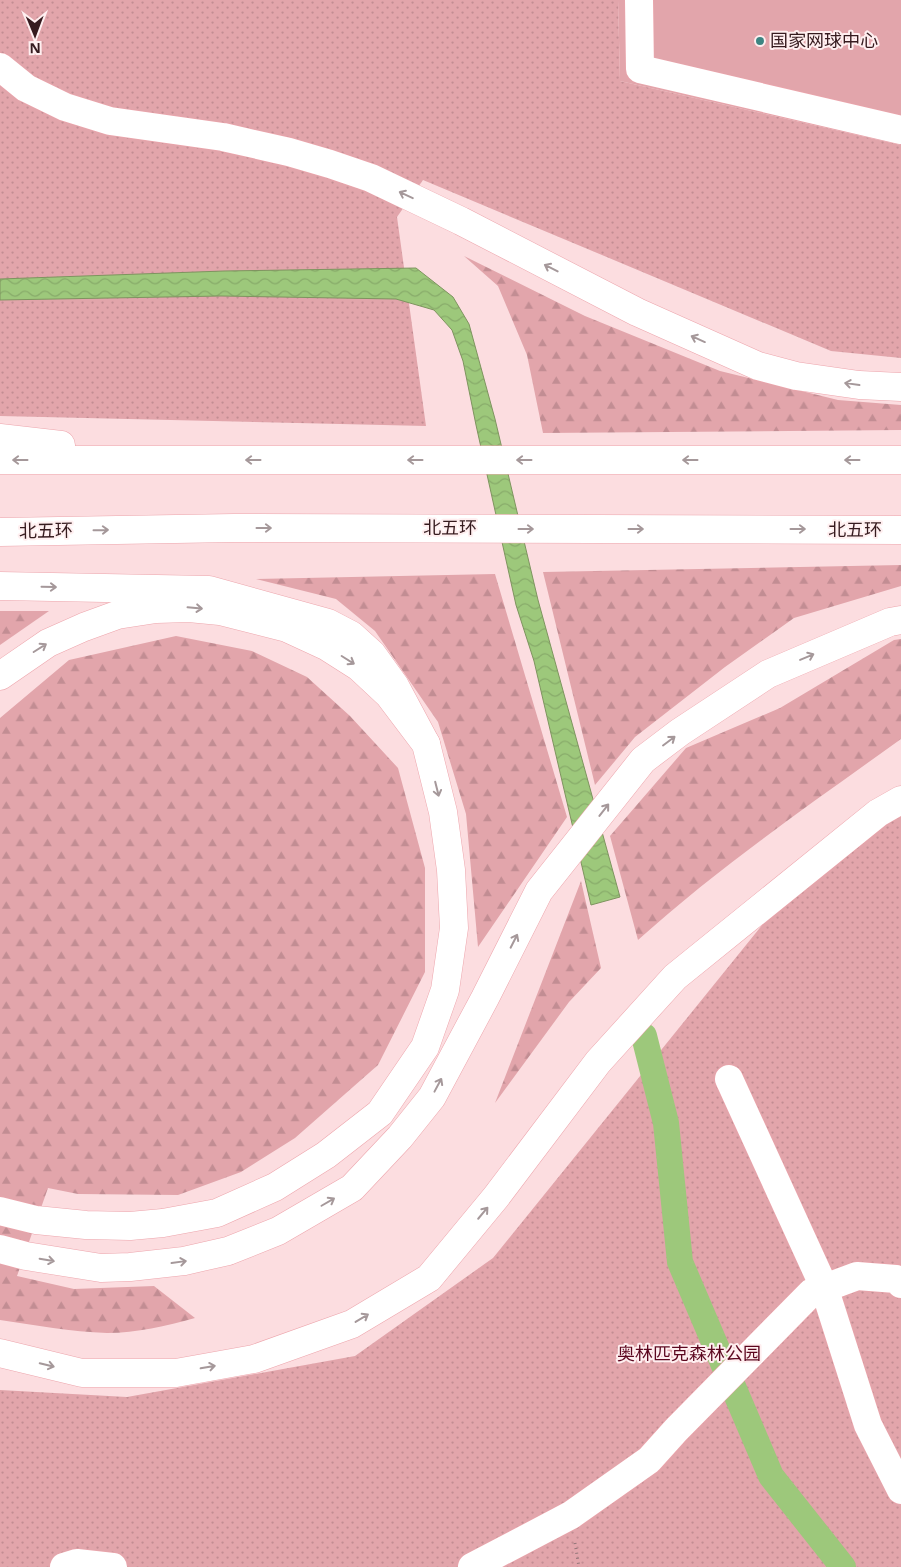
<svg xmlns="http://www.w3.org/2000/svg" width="901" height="1567" font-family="'Noto Sans','Noto Sans SC',sans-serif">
  <defs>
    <pattern id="forest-firs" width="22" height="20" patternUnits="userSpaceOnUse" patternTransform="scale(1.25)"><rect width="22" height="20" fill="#e2a5ab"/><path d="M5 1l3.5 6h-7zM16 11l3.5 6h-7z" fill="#c28d93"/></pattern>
    <pattern id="park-dots" width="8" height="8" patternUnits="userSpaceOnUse" patternTransform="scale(1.25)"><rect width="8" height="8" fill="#e2a5ab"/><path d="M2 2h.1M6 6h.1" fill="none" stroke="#c28d93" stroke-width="1.8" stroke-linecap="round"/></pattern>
    <pattern id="water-waves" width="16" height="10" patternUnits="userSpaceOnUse" patternTransform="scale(1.25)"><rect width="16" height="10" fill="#9dc87b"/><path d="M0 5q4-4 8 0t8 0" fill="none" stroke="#88ab6a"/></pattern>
  </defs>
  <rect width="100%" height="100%" fill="#fcdde0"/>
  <path fill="#e2a5ab" d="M 618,0 L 901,0 L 901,145 L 620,81 Z"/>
  <g fill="url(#forest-firs)">
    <path d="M 464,256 L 585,316 L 720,371 L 838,400 L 901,405 L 901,430 L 543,433 L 527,355 L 498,286 Z"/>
    <path d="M 901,565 L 901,586 L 794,618 L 725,667 L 635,737 L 595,785 L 543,572 Z"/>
    <path d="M 495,574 L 567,817 L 478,947 L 466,814 L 438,722 L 375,631 L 336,599 L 256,579 Z"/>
    <path d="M 0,611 L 49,611 L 0,645 Z"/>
    <path d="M 176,636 L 252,651 L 307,677 L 350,716 L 398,768 L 425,868 L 425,972 L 378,1065 L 295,1138 L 241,1172 L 178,1195 L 78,1194 L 48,1188 L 17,1276 L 74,1289 L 154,1286 L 195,1318 C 166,1326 137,1333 107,1333 C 71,1332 35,1325 0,1320 L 0,718 L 69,660 Z"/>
    <path d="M 901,639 L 901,739 C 812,803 720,866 638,940 L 610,836 L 686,748 L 780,708 L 894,640 Z"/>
    <path d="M 581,881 L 601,968 L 569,1002 L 495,1103 Z"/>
  </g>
  <g fill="url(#park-dots)">
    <path d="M 0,0 L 618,0 L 620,81 L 901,145 L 901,358 L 831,351 L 423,180 L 397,217 L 426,426 L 0,416 Z"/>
    <path d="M 901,815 L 901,1567 L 0,1567 L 0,1390 L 127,1397 L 355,1356 L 493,1258 L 763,924 L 885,823 Z"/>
  </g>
  <path fill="url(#water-waves)" stroke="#7e945f" d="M 416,268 L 453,297 L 469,324 L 495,419 L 538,600 L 620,897 L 591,905 L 534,661 L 516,605 L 476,425 L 463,361 L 452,330 L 434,310 L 396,299 L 221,296 L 0,300 L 0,279 L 224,271 Z"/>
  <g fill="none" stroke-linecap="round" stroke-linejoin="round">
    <path stroke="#9dc87b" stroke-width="26" d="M 644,1036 L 666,1123 L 680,1262 L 771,1476 L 843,1567"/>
    <defs>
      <g id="minor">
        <path d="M 639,0 L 640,69 L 901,130"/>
        <path d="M 0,67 L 26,88 L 65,107 L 110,121 L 223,137 L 289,152 L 330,164 L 371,178 L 461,221 L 637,312 L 758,366 L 796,376 L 859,385 L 901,387"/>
        <path d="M 729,1079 L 824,1287 L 868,1425 L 901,1490"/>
        <path d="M 0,1353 L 82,1373 L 176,1373 L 254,1359 L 352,1324 L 429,1278 L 496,1197 L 598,1062 L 675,977 L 878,813 L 901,800"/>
        <path d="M 64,1567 L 77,1563 L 113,1567"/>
        <path d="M 472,1567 L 571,1515 L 649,1460 L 676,1430 L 811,1293 L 857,1276 L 896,1279 L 901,1284"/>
      </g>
      <path id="major" d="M 0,676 L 48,643 L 84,627 L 117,615 L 156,609 L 189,608 L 220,611 L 287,628 L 326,646 L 359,667 L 389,695 L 426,744 L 443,812 L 451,870 L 454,928 L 445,990 L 425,1047 L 380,1113 L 326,1155 L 275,1187 L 217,1213 L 163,1223 L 130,1226 L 86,1225 L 36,1220 L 0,1211"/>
      <g id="highway">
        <path d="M 0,438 L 61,445"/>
        <path d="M 0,460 L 901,460"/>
        <path d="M 0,532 L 234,528 L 901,530"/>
        <path d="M 0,586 L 209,590 L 328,623 L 351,635 L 372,654 L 395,686 L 426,744"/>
        <path d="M 0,1249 L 26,1256 L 101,1268 L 130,1267 L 184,1261 L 228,1251 L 278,1231 L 352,1188 L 400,1137 L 432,1097 L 485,998 L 539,891 L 643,760 L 680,732 L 768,674 L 890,622 L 901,620"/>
      </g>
    </defs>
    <use href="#minor" stroke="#eda5ac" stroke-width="29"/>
    <use href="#major" stroke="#eda5ac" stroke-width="29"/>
    <use href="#highway" stroke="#eda5ac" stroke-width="29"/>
    <path stroke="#94777a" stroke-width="3" stroke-dasharray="1 4" stroke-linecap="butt" d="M 575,1543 L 579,1567"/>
    <use href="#minor" stroke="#fff" stroke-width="28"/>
    <use href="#major" stroke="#fff" stroke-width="28"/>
    <use href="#highway" stroke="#fff" stroke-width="28"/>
  </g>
  <defs><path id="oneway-shaft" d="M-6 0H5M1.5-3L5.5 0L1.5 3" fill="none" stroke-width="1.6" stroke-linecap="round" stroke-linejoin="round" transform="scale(1.25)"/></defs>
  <g stroke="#a5989a">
    <use href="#oneway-shaft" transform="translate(406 195) rotate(-155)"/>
    <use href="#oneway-shaft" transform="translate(551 268) rotate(-153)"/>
    <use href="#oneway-shaft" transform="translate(698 339) rotate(-156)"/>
    <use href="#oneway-shaft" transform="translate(852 384) rotate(-172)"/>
    <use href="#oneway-shaft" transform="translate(20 460) rotate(-180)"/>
    <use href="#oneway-shaft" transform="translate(253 460) rotate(180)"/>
    <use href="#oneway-shaft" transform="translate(415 460) rotate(180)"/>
    <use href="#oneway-shaft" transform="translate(524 460) rotate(-180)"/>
    <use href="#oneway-shaft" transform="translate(690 460) rotate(180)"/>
    <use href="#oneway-shaft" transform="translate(852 460) rotate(180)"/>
    <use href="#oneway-shaft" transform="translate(264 528)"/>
    <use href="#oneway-shaft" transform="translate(526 529)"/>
    <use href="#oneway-shaft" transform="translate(636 529)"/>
    <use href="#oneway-shaft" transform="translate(798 529)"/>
    <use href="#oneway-shaft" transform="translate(101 530) rotate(-1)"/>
    <use href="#oneway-shaft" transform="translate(49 587) rotate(1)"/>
    <use href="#oneway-shaft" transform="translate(195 608) rotate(5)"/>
    <use href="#oneway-shaft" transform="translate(40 648) rotate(-32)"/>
    <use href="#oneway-shaft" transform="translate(807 657) rotate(-23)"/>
    <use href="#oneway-shaft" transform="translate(348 660) rotate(32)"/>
    <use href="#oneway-shaft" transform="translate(669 741) rotate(-37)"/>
    <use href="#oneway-shaft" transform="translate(437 789) rotate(76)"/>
    <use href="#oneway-shaft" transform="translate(604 810) rotate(-52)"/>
    <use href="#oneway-shaft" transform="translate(514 941) rotate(-63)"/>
    <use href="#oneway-shaft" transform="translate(438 1085) rotate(-62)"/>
    <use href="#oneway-shaft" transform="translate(328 1202) rotate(-30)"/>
    <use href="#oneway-shaft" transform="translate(483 1213) rotate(-50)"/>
    <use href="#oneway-shaft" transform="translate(47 1260) rotate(10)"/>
    <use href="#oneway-shaft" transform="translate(179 1262) rotate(-8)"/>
    <use href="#oneway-shaft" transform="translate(362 1318) rotate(-31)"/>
    <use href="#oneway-shaft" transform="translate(47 1365) rotate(14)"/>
    <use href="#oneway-shaft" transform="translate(208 1367) rotate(-10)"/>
  </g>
  <circle fill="#3d8582" stroke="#ffeff0" stroke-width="2" cx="760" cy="41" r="5"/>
  <g text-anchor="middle" stroke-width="4" stroke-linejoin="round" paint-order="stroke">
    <g font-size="18" fill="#361b1f" stroke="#ffeff0" text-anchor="start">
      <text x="770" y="47">国家网球中心</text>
    </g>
    <g font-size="18" fill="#361b1f" stroke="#ffeff0">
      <text x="450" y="534">北五环</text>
      <text x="855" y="536">北五环</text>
      <text transform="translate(46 531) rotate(-1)" y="6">北五环</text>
    </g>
    <g font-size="18" fill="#5c071f" stroke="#ffeff0">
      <text x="689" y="1360">奥林匹克森林公园</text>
    </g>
  </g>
  <g transform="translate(35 35) rotate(179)" stroke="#ffeff0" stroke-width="4" paint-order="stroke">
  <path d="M0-4L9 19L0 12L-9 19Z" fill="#361b1f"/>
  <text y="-8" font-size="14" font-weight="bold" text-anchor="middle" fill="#361b1f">N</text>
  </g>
</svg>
